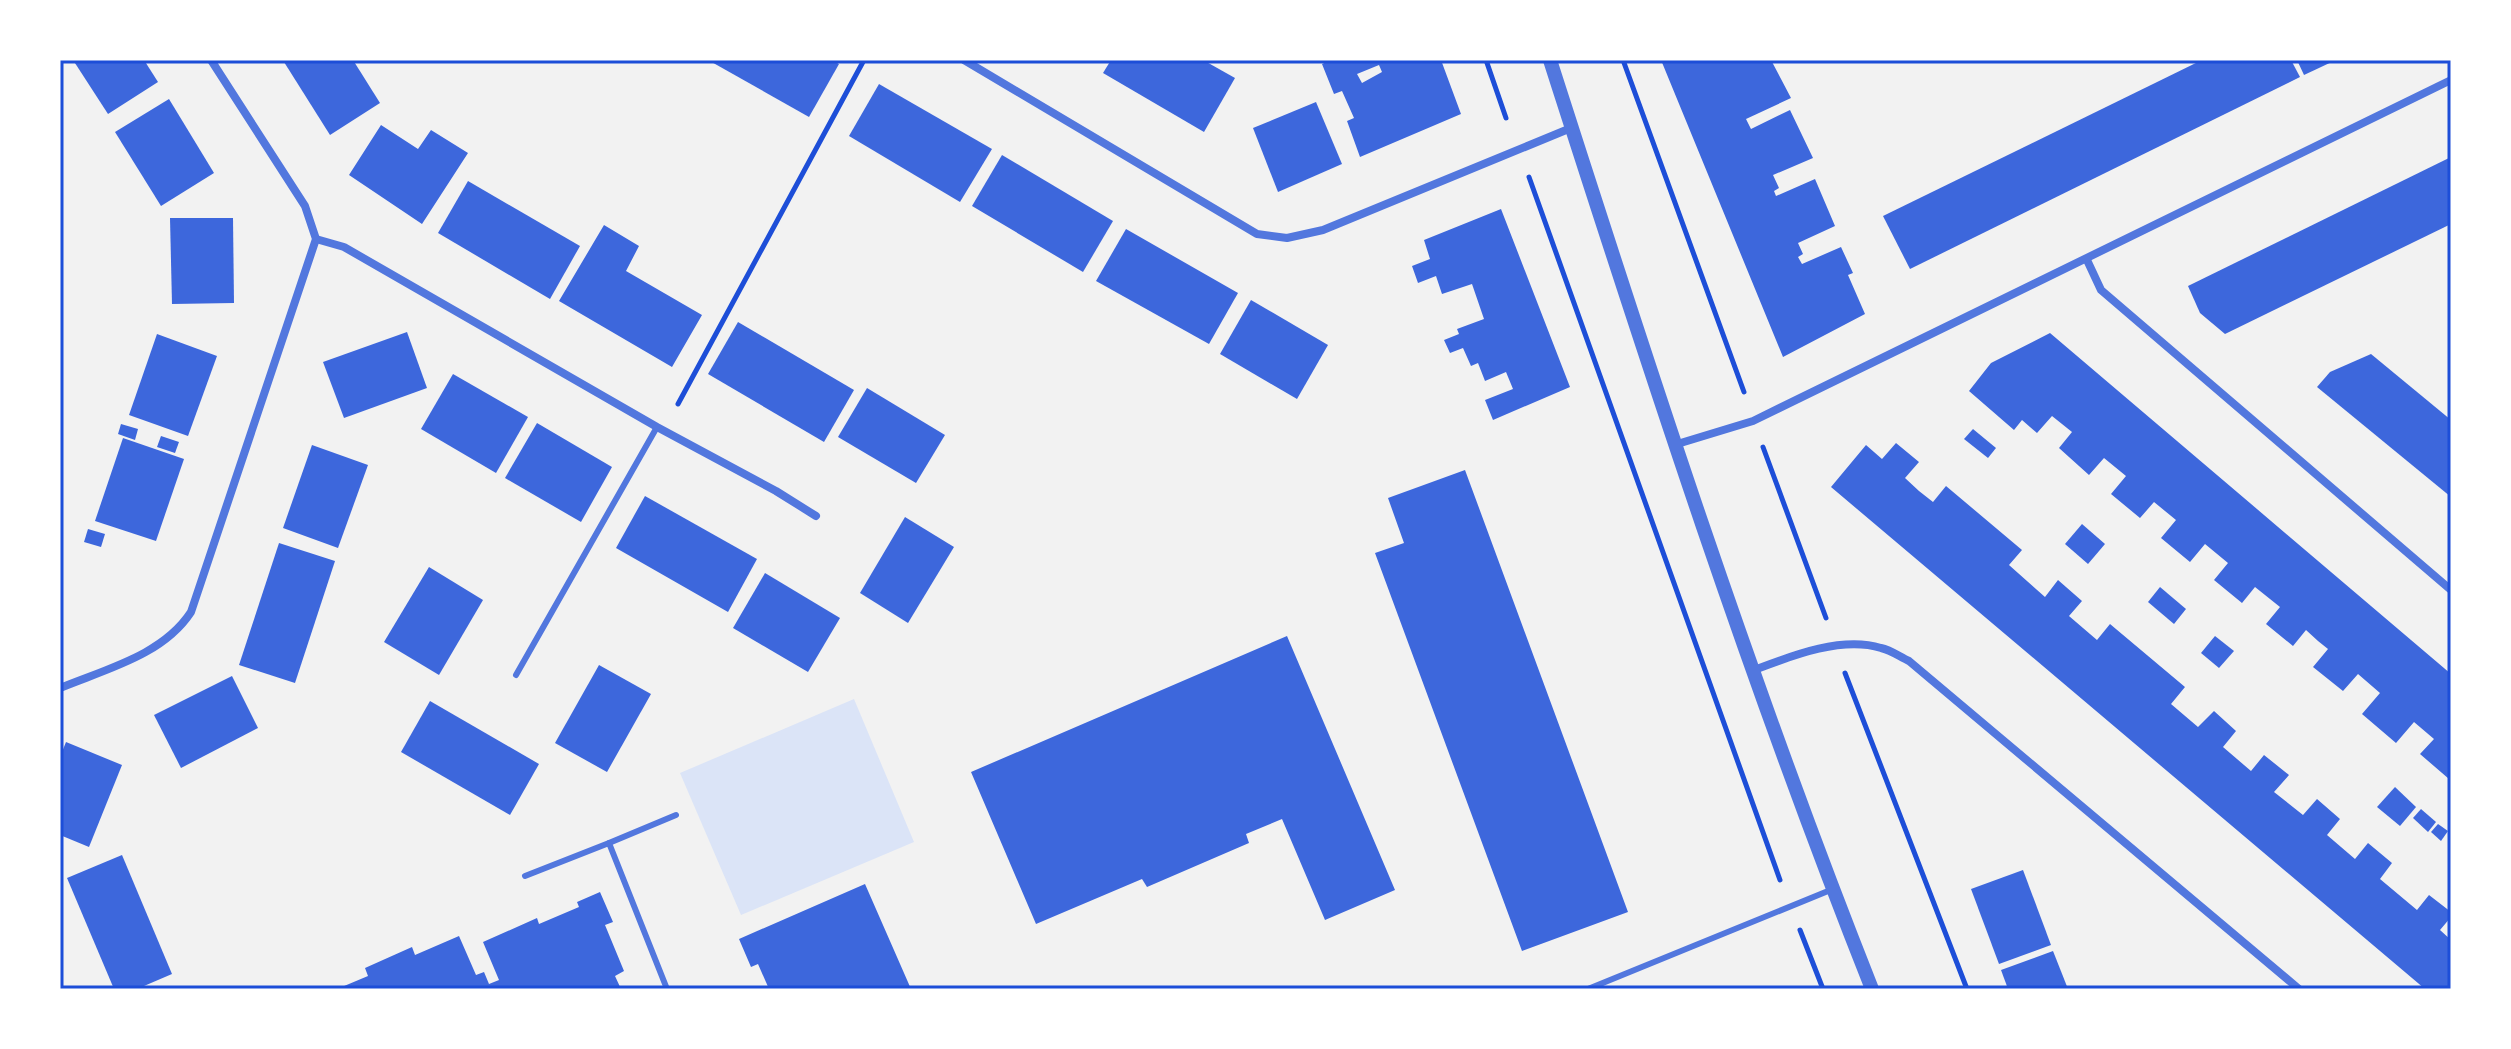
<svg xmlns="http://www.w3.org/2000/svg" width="2511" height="1049" font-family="'Work Sans',sans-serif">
  <rect width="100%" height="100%" fill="#f2f2f2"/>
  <path fill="#dbe4f7" d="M 854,699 L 914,842 L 741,915 L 680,773 Z"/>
  <g fill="#3d67dc" fill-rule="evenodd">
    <path d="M 73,60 L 144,60 L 158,82 L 108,114 Z"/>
    <path d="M 287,60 L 353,60 L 380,103 L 330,135 L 284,62 Z"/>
    <path d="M 708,60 L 832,60 L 839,64 L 809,117 Z"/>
    <path d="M 1111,60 L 1203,60 L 1235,78 L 1204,132 L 1103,73 Z"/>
    <path d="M 1331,60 L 1441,60 L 1461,114 L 1360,157 L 1347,121 L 1354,118 L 1342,91 L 1334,94 L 1322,64 ZM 1379,65 L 1382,72 L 1362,83 L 1357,74 Z"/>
    <path d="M 1661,60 L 1725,60 L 1726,62 L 1771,60 L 1791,98 L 1746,119 L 1751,129 L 1790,110 L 1813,158 L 1773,175 L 1779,188 L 1774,191 L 1776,196 L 1815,179 L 1835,226 L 1798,243 L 1803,254 L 1798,257 L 1802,264 L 1841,247 L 1853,273 L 1848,275 L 1865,314 L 1783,357 Z"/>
    <path d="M 2202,60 L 2291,60 L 2300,77 L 1910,269 L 1883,216 Z"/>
    <path d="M 2297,60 L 2336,60 L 2304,75 Z"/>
    <path d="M 879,84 L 992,149 L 960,202 L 849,136 Z"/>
    <path d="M 169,99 L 214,173 L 161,206 L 115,132 Z"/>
    <path d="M 1316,102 L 1342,164 L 1278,192 L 1253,128 Z"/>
    <path d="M 381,125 L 418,149 L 431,130 L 468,153 L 422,224 L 349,175 Z"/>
    <path d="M 1002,155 L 1113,221 L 1083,272 L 972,206 Z"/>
    <path d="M 2451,157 L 2451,224 L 2225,334 L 2200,313 L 2188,286 Z"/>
    <path d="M 468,181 L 580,246 L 550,299 L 438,233 Z"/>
    <path d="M 1501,209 L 1570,387 L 1493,420 L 1485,400 L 1513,389 L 1506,372 L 1485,381 L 1478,363 L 1471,366 L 1463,348 L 1450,353 L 1444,340 L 1459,334 L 1457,329 L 1484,319 L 1472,284 L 1442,294 L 1436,276 L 1418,283 L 1412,266 L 1430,259 L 1424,240 Z"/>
    <path d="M 170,218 L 233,218 L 234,303 L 172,304 Z"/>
    <path d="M 604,225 L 639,246 L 626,271 L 702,315 L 672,367 L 559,301 Z"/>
    <path d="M 1126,229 L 1238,293 L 1209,344 L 1096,281 Z"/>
    <path d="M 1251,300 L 1328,345 L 1297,399 L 1220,354 Z"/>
    <path d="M 738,322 L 854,390 L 824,442 L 708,374 Z"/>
    <path d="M 407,332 L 427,388 L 344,418 L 323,362 Z"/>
    <path d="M 2050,333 L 2451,674 L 2449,779 L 2420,754 L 2434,739 L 2414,722 L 2396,743 L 2362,714 L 2380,693 L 2358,674 L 2343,691 L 2313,667 L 2328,649 L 2318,641 L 2306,630 L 2293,646 L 2266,624 L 2280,607 L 2255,587 L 2242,603 L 2214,580 L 2228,563 L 2205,544 L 2190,562 L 2161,538 L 2176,520 L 2154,502 L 2140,518 L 2111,494 L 2126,476 L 2104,458 L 2089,475 L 2059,448 L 2072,432 L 2052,416 L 2037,433 L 2022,420 L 2014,430 L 1969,391 L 1991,363 Z"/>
    <path d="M 157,334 L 217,356 L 188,436 L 129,415 Z"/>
    <path d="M 2371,354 L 2451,420 L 2451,497 L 2317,387 L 2330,372 Z"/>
    <path d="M 453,374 L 528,417 L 496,473 L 421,429 Z"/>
    <path d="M 867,388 L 945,435 L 916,483 L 838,437 Z"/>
    <path d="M 537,423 L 612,467 L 581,522 L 505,478 Z"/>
    <path d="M 121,424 L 138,429 L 135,440 L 118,434 Z"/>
    <path d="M 1973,429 L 1996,448 L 1988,458 L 1964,439 Z"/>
    <path d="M 161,436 L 179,442 L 175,453 L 157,447 Z"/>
    <path d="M 123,438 L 184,459 L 156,541 L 95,521 Z"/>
    <path d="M 1896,443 L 1919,462 L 1905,478 L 1919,491 L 1933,502 L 1946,486 L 2022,550 L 2009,565 L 2045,597 L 2058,580 L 2082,601 L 2069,616 L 2097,640 L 2110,624 L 2185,687 L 2171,704 L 2198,727 L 2214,711 L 2236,731 L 2223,747 L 2251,771 L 2264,755 L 2289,775 L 2274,792 L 2303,815 L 2317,799 L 2340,819 L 2327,835 L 2355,859 L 2368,843 L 2392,863 L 2380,879 L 2417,910 L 2429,895 L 2451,912 L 2451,917 L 2440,930 L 2451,940 L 2451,989 L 2425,989 L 1831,487 L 1866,445 L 1882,459 Z"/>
    <path d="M 312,445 L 368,465 L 338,548 L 283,528 Z"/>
    <path d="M 1465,470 L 1628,912 L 1522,951 L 1375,553 L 1404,543 L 1388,498 Z"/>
    <path d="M 645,496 L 757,559 L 728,612 L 616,548 Z"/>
    <path d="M 905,517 L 954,547 L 908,623 L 860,593 Z"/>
    <path d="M 2082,524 L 2105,544 L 2088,564 L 2065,544 Z"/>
    <path d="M 88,529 L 105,534 L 101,547 L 84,542 Z"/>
    <path d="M 279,543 L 335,561 L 295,683 L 239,665 Z"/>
    <path d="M 429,567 L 483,600 L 439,675 L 384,642 Z"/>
    <path d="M 765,573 L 840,618 L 808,672 L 733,628 Z"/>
    <path d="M 2160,587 L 2186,609 L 2174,624 L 2148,602 Z"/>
    <path d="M 1287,636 L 1395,890 L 1325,920 L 1282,819 L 1246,834 L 1249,843 L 1147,887 L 1142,879 L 1036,924 L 971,772 Z"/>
    <path d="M 2215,636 L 2234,651 L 2219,668 L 2201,653 Z"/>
    <path d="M 599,665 L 651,694 L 607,772 L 555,743 Z"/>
    <path d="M 232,676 L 258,728 L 181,768 L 154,715 Z"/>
    <path d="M 430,701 L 539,764 L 510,815 L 401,752 Z"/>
    <path d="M 66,742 L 122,765 L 89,847 L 60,835 L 60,757 Z"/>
    <path d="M 2395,787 L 2416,807 L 2400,826 L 2377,807 Z"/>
    <path d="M 2421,809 L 2436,822 L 2428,832 L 2413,818 Z"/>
    <path d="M 2438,824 L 2448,831 L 2441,841 L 2431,832 Z"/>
    <path d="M 122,855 L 172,974 L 137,989 L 114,989 L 67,878 Z"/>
    <path d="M 2023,870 L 2051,945 L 1999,964 L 1971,889 Z"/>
    <path d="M 865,884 L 911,989 L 769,989 L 758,964 L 751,967 L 739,939 Z"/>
    <path d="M 600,892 L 613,922 L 605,925 L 624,971 L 615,976 L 621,989 L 337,989 L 368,976 L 365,968 L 412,947 L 415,955 L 459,936 L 476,975 L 484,972 L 489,984 L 499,980 L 483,942 L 537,918 L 539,924 L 579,907 L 577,902 Z"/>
    <path d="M 2053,951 L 2068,989 L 2008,989 L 2001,970 Z"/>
  </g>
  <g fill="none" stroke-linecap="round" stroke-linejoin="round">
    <g stroke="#1d4ed8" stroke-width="5">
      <path d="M 1486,60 L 1506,118"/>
      <path d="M 1623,60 L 1744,392"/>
      <path d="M 1529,177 L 1780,880"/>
      <path d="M 678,404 L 864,60"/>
      <path d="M 1763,447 L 1826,618"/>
      <path d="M 1845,673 L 1967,989"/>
      <path d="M 1800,930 L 1823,989"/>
    </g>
    <g stroke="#5277de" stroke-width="6">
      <path d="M 516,675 L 657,427"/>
      <path d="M 609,843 L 676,815"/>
      <path d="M 525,876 L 609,843 L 667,989"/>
      <path d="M 1588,989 L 1833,889"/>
    </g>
    <g stroke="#5277de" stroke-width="8">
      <path d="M 964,60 L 1257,234 L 1287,238 L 1323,230 L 1571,128"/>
      <path d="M 316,239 L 344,247 L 657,427 L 776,491 L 816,516"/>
      <path d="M 2087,260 L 2101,290 L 2451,590"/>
      <path d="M 1674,445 L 1753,421 L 2451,80"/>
      <path d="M 1754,670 C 1791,656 1841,636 1881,648 C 1891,650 1900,657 1909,661 L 2299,989"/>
      <path d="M 60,688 C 106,669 163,655 191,612 L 316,239 L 305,206 L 211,60"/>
    </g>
    <path stroke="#5277de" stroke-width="14" d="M 1550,60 C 1650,372 1751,684 1872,989"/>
  </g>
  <rect width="2511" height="1049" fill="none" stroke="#ffffff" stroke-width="124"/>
  <rect x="62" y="62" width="2387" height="925" fill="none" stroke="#1d4ed8" stroke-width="3"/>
</svg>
